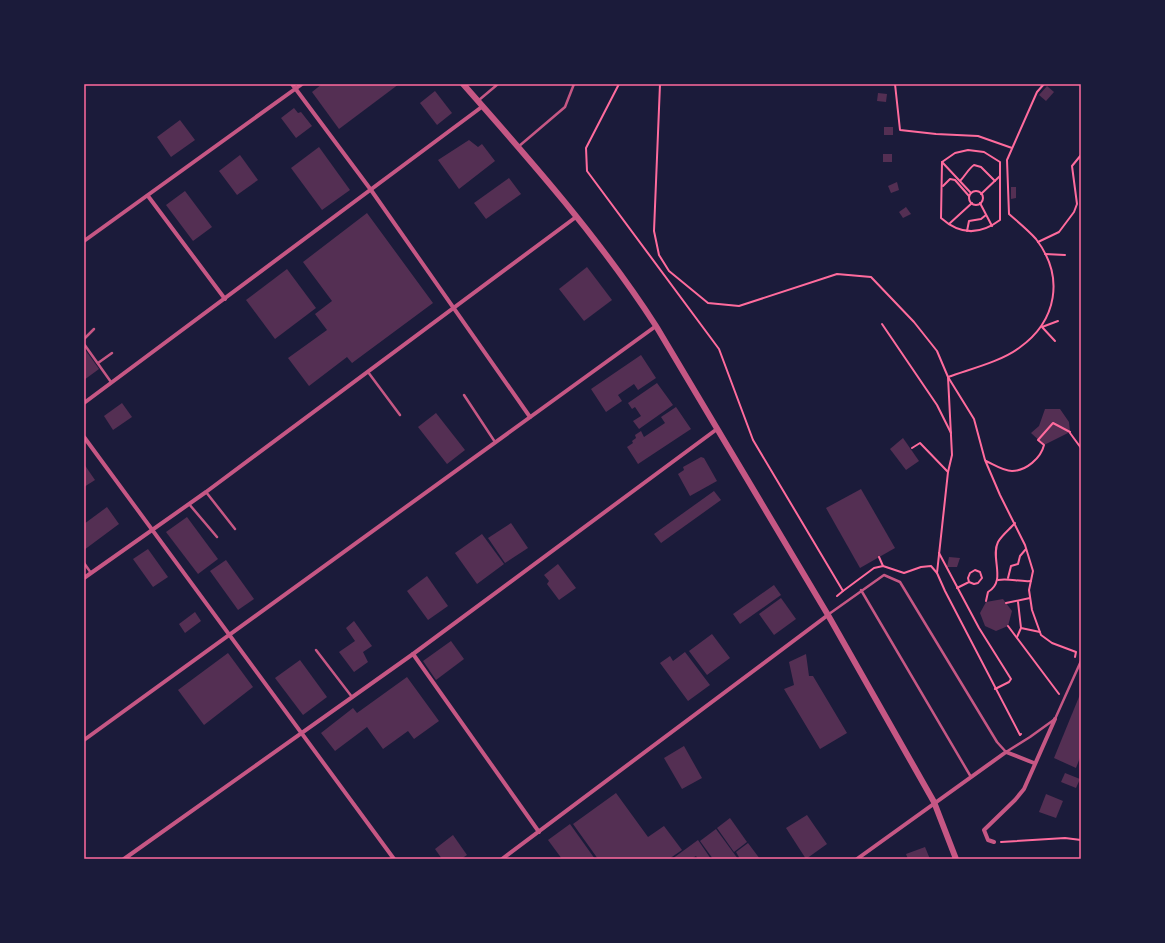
<svg xmlns="http://www.w3.org/2000/svg" width="1165" height="943" font-family="'Exo 2',sans-serif">
  <rect width="100%" height="100%" fill="#1b1b3a"/>
  <g fill="#542f53">
    <path d="M 322,84 L 399,84 L 339,129 L 312,92 Z"/>
    <path d="M 1047,86 L 1054,92 L 1046,101 L 1039,95 Z"/>
    <path d="M 435,91 L 452,113 L 437,125 L 420,103 Z"/>
    <path d="M 878,93 L 887,94 L 886,102 L 877,101 Z"/>
    <path d="M 294,108 L 298,113 L 301,112 L 312,126 L 296,138 L 281,118 Z"/>
    <path d="M 180,120 L 195,140 L 171,157 L 157,137 Z"/>
    <rect x="884" y="127" width="9" height="8"/>
    <path d="M 469,140 L 478,147 L 482,144 L 495,161 L 459,189 L 438,160 Z"/>
    <path d="M 319,147 L 350,190 L 322,210 L 291,168 Z"/>
    <rect x="883" y="154" width="9" height="8"/>
    <path d="M 240,155 L 258,180 L 237,195 L 219,171 Z"/>
    <path d="M 509,178 L 521,194 L 486,219 L 474,203 Z"/>
    <path d="M 897,182 L 899,190 L 891,193 L 888,186 Z"/>
    <path d="M 1011,187 L 1016,187 L 1016,198 L 1011,199 Z"/>
    <path d="M 185,191 L 212,227 L 193,241 L 166,205 Z"/>
    <path d="M 906,207 L 911,214 L 903,218 L 899,212 Z"/>
    <path d="M 367,213 L 433,303 L 352,363 L 347,357 L 309,386 L 288,358 L 327,330 L 315,314 L 332,301 L 303,262 Z"/>
    <path d="M 587,267 L 612,300 L 584,321 L 559,289 Z"/>
    <path d="M 287,269 L 316,308 L 275,339 L 246,300 Z"/>
    <path d="M 84,348 L 99,369 L 84,380 Z"/>
    <path d="M 641,355 L 656,378 L 638,390 L 634,384 L 618,395 L 622,401 L 606,412 L 591,389 Z"/>
    <path d="M 657,383 L 673,405 L 639,429 L 633,421 L 641,416 L 635,407 L 632,409 L 628,403 Z"/>
    <path d="M 122,403 L 132,417 L 113,430 L 104,416 Z"/>
    <path d="M 676,407 L 691,429 L 638,464 L 627,447 L 633,443 L 632,441 L 636,438 L 635,435 L 641,431 L 644,437 L 665,423 L 661,417 Z"/>
    <path d="M 1045,409 L 1060,409 L 1069,422 L 1070,432 L 1044,445 L 1031,433 L 1039,426 Z"/>
    <path d="M 436,413 L 465,450 L 447,464 L 418,427 Z"/>
    <path d="M 903,438 L 919,461 L 906,470 L 890,449 Z"/>
    <path d="M 701,457 L 704,458 L 717,481 L 690,496 L 678,474 L 684,470 L 683,467 Z"/>
    <path d="M 84,464 L 95,480 L 84,487 Z"/>
    <path d="M 861,489 L 895,548 L 860,568 L 826,508 Z"/>
    <path d="M 714,491 L 721,500 L 661,543 L 654,534 Z"/>
    <path d="M 107,507 L 119,524 L 84,550 L 84,524 Z"/>
    <path d="M 187,517 L 218,559 L 198,574 L 166,532 Z"/>
    <path d="M 511,523 L 528,548 L 505,563 L 488,538 Z"/>
    <path d="M 482,534 L 504,564 L 477,584 L 455,553 Z"/>
    <path d="M 148,549 L 168,577 L 153,587 L 133,559 Z"/>
    <path d="M 949,557 L 960,558 L 957,567 L 947,567 Z"/>
    <path d="M 226,560 L 254,599 L 238,610 L 210,571 Z"/>
    <path d="M 558,564 L 576,588 L 559,600 L 547,584 L 549,581 L 544,575 Z"/>
    <path d="M 427,576 L 448,606 L 428,620 L 407,591 Z"/>
    <path d="M 774,585 L 781,595 L 740,624 L 733,614 Z"/>
    <path d="M 781,598 L 796,619 L 774,635 L 759,614 Z"/>
    <path d="M 1003,599 L 1012,611 L 1008,626 L 996,631 L 985,626 L 980,613 L 986,602 Z"/>
    <path d="M 195,612 L 201,621 L 185,633 L 179,624 Z"/>
    <path d="M 354,621 L 372,646 L 363,652 L 368,662 L 354,672 L 339,652 L 355,641 L 346,628 Z"/>
    <path d="M 712,634 L 730,658 L 707,675 L 689,651 Z"/>
    <path d="M 451,641 L 464,659 L 436,680 L 423,661 Z"/>
    <path d="M 685,652 L 710,685 L 688,701 L 660,663 L 670,656 L 673,661 Z"/>
    <path d="M 228,653 L 253,687 L 204,725 L 178,690 Z"/>
    <path d="M 806,654 L 809,676 L 813,676 L 847,733 L 820,749 L 784,689 L 794,685 L 789,662 Z"/>
    <path d="M 300,660 L 327,697 L 303,715 L 275,678 Z"/>
    <path d="M 407,677 L 439,721 L 414,739 L 408,731 L 383,749 L 367,727 L 335,751 L 321,733 L 353,708 L 357,713 Z"/>
    <path d="M 1081,692 L 1081,755 L 1076,768 L 1054,758 Z"/>
    <path d="M 684,746 L 702,778 L 682,789 L 664,758 Z"/>
    <path d="M 1065,773 L 1080,779 L 1076,788 L 1061,782 Z"/>
    <path d="M 616,793 L 648,837 L 664,826 L 682,850 L 669,859 L 598,859 L 573,824 Z"/>
    <path d="M 1046,794 L 1063,801 L 1056,818 L 1039,812 Z"/>
    <path d="M 807,815 L 827,844 L 806,859 L 786,828 Z"/>
    <path d="M 730,818 L 747,842 L 734,852 L 717,828 Z"/>
    <path d="M 570,824 L 595,859 L 562,859 L 548,840 Z"/>
    <path d="M 716,829 L 738,859 L 713,859 L 700,841 Z"/>
    <path d="M 453,835 L 467,855 L 461,859 L 442,859 L 435,849 Z"/>
    <path d="M 698,840 L 711,859 L 698,859 L 696,856 L 691,859 L 672,859 Z"/>
    <path d="M 748,843 L 760,859 L 740,859 L 736,852 Z"/>
    <path d="M 925,847 L 930,859 L 908,859 L 906,854 Z"/>
  </g>
  <g fill="none" stroke-linecap="round" stroke-linejoin="round">
    <g stroke="#ff6b9d" stroke-width="2">
      <path d="M 619,84 L 586,148 L 587,171 L 719,349 L 753,440 L 843,591 L 874,568 L 883,566 L 904,573 L 921,567 L 931,566 L 937,573 L 945,591 L 1020,735 L 1021,734"/>
      <path d="M 660,84 L 654,231 L 659,255 L 669,271 L 708,303 L 739,306 L 837,274 L 871,277 L 914,322 L 937,351 L 948,377 L 952,455 L 948,472 L 937,573"/>
      <path d="M 895,84 L 900,130 L 936,134 L 978,136 L 1012,148"/>
      <path d="M 1044,84 L 1037,92 L 1007,160 L 1009,214 C 1018,222 1028,230 1036,239 C 1065,277 1057,321 1019,348 C 1000,362 970,369 948,377 L 974,419 L 985,460 L 1000,495 L 1025,545 L 1033,571 L 1029,590 L 1032,610 L 1041,635 L 1052,643 L 1076,652 L 1075,657"/>
      <path d="M 968,150 L 984,152 L 1000,162 L 1000,220 C 980,235 960,235 941,218 L 942,162 L 955,153 Z"/>
      <path d="M 942,162 L 971,193"/>
      <path d="M 960,181 C 966,175 968,169 974,165 L 981,167 L 995,181"/>
      <path d="M 943,186 L 950,179 L 955,180 L 969,196"/>
      <circle cx="976" cy="198" r="7"/>
      <path d="M 981,194 L 1000,176"/>
      <path d="M 980,203 L 992,226"/>
      <path d="M 949,224 L 972,203"/>
      <path d="M 967,231 L 969,221 L 981,219 L 986,215"/>
      <path d="M 1038,242 L 1059,232 L 1074,212 L 1077,204 L 1072,166 L 1081,155"/>
      <path d="M 1045,254 L 1065,255"/>
      <path d="M 882,324 L 937,405 L 951,433"/>
      <path d="M 1055,341 L 1042,327 L 1058,321"/>
      <path d="M 1070,433 L 1081,448"/>
      <path d="M 912,448 L 920,443 L 948,472"/>
      <path d="M 986,461 C 993,464 1003,471 1012,471 C 1026,471 1041,458 1044,445 L 1038,440 L 1053,423 L 1070,432"/>
      <path d="M 939,553 L 979,628 L 1011,679 L 1009,682 L 995,689"/>
      <path d="M 879,557 L 883,566"/>
      <path d="M 1008,578 L 1011,566 L 1018,564 L 1020,556 L 1026,549"/>
      <path d="M 998,580 C 1009,578 1019,582 1031,581"/>
      <path d="M 957,588 L 969,582 L 974,584 L 978,583 L 982,578 L 980,572 L 975,570 L 970,573 L 968,578 L 969,582"/>
      <path d="M 837,596 L 843,591"/>
      <path d="M 986,601 L 988,592 C 1007,581 990,558 998,542 C 1002,535 1010,529 1015,523"/>
      <path d="M 1006,603 L 1030,598"/>
      <path d="M 1008,626 L 1059,694"/>
      <path d="M 1021,628 L 1040,632"/>
      <path d="M 1017,637 L 1021,628 L 1018,602"/>
      <path d="M 1001,842 L 1065,838 L 1081,840"/>
    </g>
    <g stroke="#c65784" stroke-width="2.5">
      <path d="M 479,100 L 498,84"/>
      <path d="M 518,147 L 565,107 L 574,84"/>
      <path d="M 94,329 L 84,339 L 84,344 L 111,382"/>
      <path d="M 98,363 L 112,353"/>
      <path d="M 368,372 L 400,415"/>
      <path d="M 464,395 L 495,442"/>
      <path d="M 206,492 L 235,529"/>
      <path d="M 189,504 L 217,537"/>
      <path d="M 84,563 L 91,573"/>
      <path d="M 861,590 L 971,777"/>
      <path d="M 829,614 L 884,575 L 900,582 L 997,742 L 1006,752 L 1030,737 L 1055,719 L 1081,661"/>
      <path d="M 316,650 L 352,697"/>
    </g>
    <g stroke="#c65784" stroke-width="4">
      <path d="M 292,84 L 371,190 L 530,417"/>
      <path d="M 148,196 L 225,299"/>
      <path d="M 84,241 L 302,84"/>
      <path d="M 84,403 L 483,106"/>
      <path d="M 84,437 L 394,859"/>
      <path d="M 84,578 L 206,492 L 576,217"/>
      <path d="M 413,654 L 539,832"/>
      <path d="M 84,740 L 656,326"/>
      <path d="M 994,842 L 988,840 L 984,830 L 1015,800 L 1024,789 L 1055,719"/>
      <path d="M 124,859 L 413,654 L 717,429"/>
      <path d="M 502,859 L 828,615"/>
      <path d="M 857,859 L 1006,752 L 1034,763"/>
    </g>
    <path stroke="#c65784" stroke-width="6" d="M 463,84 C 531,161 600,239 656,326 L 828,615 L 934,802 L 956,859"/>
  </g>
  <rect width="1165" height="943" fill="none" stroke="#1b1b3a" stroke-width="170"/>
  <rect x="85" y="85" width="995" height="773" fill="none" stroke="#ff6b9d" stroke-width="1.5"/>
</svg>
